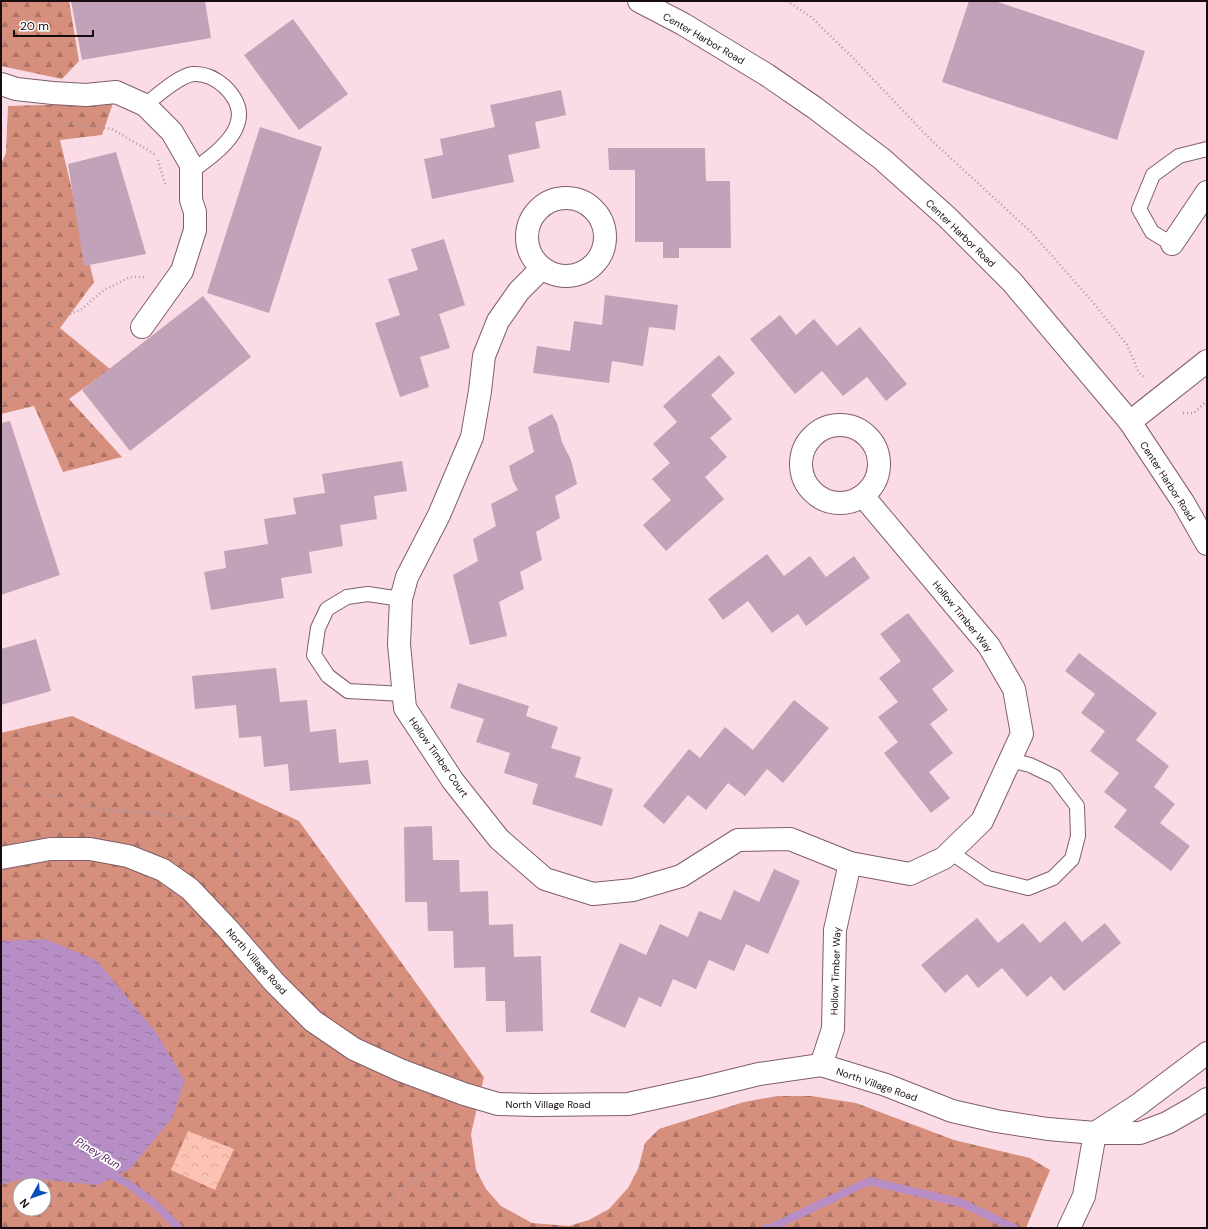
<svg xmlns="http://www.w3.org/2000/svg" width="1208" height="1229" font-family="'DM Sans',sans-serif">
  <defs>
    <pattern id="forest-firs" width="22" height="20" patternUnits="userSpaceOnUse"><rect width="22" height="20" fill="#d68f7c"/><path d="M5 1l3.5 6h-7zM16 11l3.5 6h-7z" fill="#ad7364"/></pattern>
    <pattern id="park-crowns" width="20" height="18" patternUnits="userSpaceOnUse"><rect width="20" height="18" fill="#fcc2b3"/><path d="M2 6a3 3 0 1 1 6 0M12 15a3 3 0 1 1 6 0" fill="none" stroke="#d7a699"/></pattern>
    <pattern id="water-ripples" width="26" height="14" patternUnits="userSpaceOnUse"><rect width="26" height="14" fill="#b78dc5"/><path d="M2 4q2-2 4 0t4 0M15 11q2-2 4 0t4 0" fill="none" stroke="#94729f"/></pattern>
  </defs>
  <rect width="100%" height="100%" fill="#fbdce6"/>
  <g fill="url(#forest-firs)" fill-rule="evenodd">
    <path d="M 1,1 L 69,1 L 79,61 L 62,79 L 1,66 Z"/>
    <path d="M 113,103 L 102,135 L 60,140 L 94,282 L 60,328 L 110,369 L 69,399 L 122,457 L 63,472 L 34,406 L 1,414 L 1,164 L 6,153 L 8,106 Z"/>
    <path d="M 72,716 L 299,821 L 484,1077 L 471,1134 L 476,1170 L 486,1189 L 501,1206 L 532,1223 L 569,1226 L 589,1220 L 609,1209 L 628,1188 L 638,1169 L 645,1143 L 659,1129 L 744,1102 L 777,1096 L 811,1096 L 856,1103 L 954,1140 L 1030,1158 L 1050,1170 L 1026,1228 L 1,1228 L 1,733 ZM 20,1185 L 44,1185 L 44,1209 L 20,1209 Z"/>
  </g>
  <path fill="url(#park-crowns)" d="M 188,1131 L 234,1149 L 215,1190 L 171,1170 Z"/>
  <path fill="url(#water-ripples)" d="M 45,939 L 96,960 L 156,1032 L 185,1081 L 172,1118 L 130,1169 L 98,1185 L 26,1178 L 1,1185 L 1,941 Z"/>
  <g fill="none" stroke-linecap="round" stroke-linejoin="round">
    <g stroke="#b78dc5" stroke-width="8">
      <path d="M 105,1172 L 127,1183 L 155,1204 L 179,1228"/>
      <path d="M 766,1228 L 770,1228 L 869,1181 L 962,1203 L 1014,1228"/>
    </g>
  </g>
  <g fill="#c1a2b8">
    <path d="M 71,1 L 205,1 L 211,38 L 82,60 Z"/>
    <path d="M 969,1 L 995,1 L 1145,51 L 1117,140 L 942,82 Z"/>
    <path d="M 293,19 L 348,94 L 299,130 L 244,55 Z"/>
    <path d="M 561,90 L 566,115 L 535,122 L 540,148 L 508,155 L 514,182 L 432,199 L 424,159 L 443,155 L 440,139 L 495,127 L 490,105 Z"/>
    <path d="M 260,127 L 322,147 L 269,313 L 207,293 Z"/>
    <path d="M 608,148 L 705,148 L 706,181 L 730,181 L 731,248 L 679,248 L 679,258 L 663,258 L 663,242 L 635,242 L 635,170 L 609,170 Z"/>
    <path d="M 116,152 L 146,254 L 84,266 L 68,164 Z"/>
    <path d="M 444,239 L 465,305 L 439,314 L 450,348 L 420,357 L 429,387 L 400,397 L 375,323 L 400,315 L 388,279 L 418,270 L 411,249 Z"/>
    <path d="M 605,295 L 678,305 L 675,330 L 649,327 L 643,366 L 612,361 L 609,383 L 533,373 L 537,346 L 570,351 L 574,321 L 602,325 Z"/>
    <path d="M 203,296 L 251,357 L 130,451 L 82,390 Z"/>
    <path d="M 780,315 L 796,335 L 814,319 L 837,346 L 860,327 L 907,384 L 886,401 L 867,377 L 843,396 L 822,371 L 795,394 L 750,339 Z"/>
    <path d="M 719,355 L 735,373 L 711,395 L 732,419 L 710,438 L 727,457 L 705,477 L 724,499 L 666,551 L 643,525 L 671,500 L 652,479 L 670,463 L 653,444 L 677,422 L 663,406 Z"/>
    <path d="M 552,414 L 557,423 L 562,442 L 571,460 L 577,484 L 555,496 L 560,518 L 536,532 L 542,560 L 520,572 L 524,589 L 499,602 L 507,636 L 470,645 L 453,575 L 478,561 L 473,539 L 496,526 L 491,504 L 518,490 L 513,481 L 509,466 L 534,452 L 528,427 Z"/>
    <path d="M 10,421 L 60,575 L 1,595 L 1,423 Z"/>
    <path d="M 402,461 L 407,491 L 374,496 L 377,519 L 340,525 L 343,546 L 309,552 L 312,573 L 281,578 L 284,598 L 211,610 L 204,572 L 226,568 L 224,551 L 268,544 L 264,519 L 296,514 L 293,498 L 325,493 L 322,474 Z"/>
    <path d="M 767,554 L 784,576 L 810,556 L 826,577 L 854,556 L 870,578 L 806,626 L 798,614 L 772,633 L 748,601 L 723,620 L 708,599 Z"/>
    <path d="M 908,613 L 954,671 L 932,689 L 948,710 L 930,724 L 953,753 L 929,772 L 950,798 L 931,813 L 884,753 L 898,742 L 878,717 L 898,702 L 879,678 L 901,661 L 880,634 Z"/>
    <path d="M 36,639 L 51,691 L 1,705 L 1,649 Z"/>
    <path d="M 1079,653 L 1157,713 L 1136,740 L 1169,766 L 1154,787 L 1175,804 L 1160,823 L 1190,846 L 1171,871 L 1114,827 L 1127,810 L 1104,792 L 1119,773 L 1090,751 L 1105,731 L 1081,713 L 1095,694 L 1065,671 Z"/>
    <path d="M 276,668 L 280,702 L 307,700 L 310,732 L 336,729 L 339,763 L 368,760 L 371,784 L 290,791 L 288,764 L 264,767 L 261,736 L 239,738 L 236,705 L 195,709 L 192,676 Z"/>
    <path d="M 458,683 L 529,706 L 526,716 L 558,727 L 551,748 L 581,757 L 575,777 L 613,789 L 602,826 L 532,804 L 538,784 L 504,773 L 510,753 L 476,742 L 484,719 L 450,708 Z"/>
    <path d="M 794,700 L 829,728 L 783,783 L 767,769 L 745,796 L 728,783 L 706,810 L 688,795 L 664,824 L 643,806 L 689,749 L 700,758 L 725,727 L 753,750 Z"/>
    <path d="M 432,826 L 433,860 L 459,860 L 460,892 L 488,891 L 489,925 L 513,924 L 514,957 L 541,956 L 543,1031 L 506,1032 L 505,1001 L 486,1001 L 485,967 L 454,968 L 453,931 L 428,931 L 427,902 L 405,902 L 404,827 Z"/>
    <path d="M 774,869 L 800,881 L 768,954 L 746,944 L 734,971 L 709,960 L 696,989 L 673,979 L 661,1007 L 639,997 L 625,1028 L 590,1012 L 620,943 L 646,955 L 660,924 L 688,937 L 699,911 L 721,920 L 734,890 L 759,902 Z"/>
    <path d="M 977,918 L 998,943 L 1023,923 L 1040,943 L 1065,921 L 1082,942 L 1105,923 L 1121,943 L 1064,991 L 1051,976 L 1027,997 L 1002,968 L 978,988 L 967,974 L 945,993 L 921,965 Z"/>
  </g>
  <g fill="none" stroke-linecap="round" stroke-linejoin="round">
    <defs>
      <g id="lane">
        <path d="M 145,105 C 157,96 178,76 193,74 C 205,73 215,78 224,86 C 261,121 221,150 192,171"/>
        <path d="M 1172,244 L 1152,232 L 1139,209 L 1153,175 L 1179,156 L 1207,149"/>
        <path d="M 401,599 L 368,594 L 347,597 L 327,609 L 318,628 L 314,655 L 328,676 L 348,691 L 403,694"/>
        <path d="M 950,852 L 988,878 L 1028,888 L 1053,878 L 1072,859 L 1078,836 L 1077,806 L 1055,777 L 1030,765 L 1010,760"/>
      </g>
      <g id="street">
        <path d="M 1,84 L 16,89 L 53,93 L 86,95 L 116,92 L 145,105 L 172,132 L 191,165 L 191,200 L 195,212 L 195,230 L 182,271 L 142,327"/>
        <circle cx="566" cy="237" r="39"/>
        <path d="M 1172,244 L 1207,192"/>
        <path d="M 542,268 L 519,291 L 498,321 L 484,356 L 480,391 L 472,437 L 439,515 L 407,577 L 401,599 L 399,644 L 405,708 L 453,781 L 499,839 L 545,879 L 593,894 L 633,890 L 681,876 L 738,840 L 790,839 L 850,863 L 910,874 L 944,858 L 982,821 L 1022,734 L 1014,689 L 989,646 L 863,496"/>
        <path d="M 1130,422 L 1207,361"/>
        <circle cx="840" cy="464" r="39"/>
        <path d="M 821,1065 L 833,1029 L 835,930 L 850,863"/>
        <path d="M 1069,1228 L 1084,1196 L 1095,1133"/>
      </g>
      <g id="secondary">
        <path d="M 639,1 L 683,24 L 767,75 L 815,108 L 882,159 L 947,217 L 1012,282 L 1130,422 L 1183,502 L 1207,544"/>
        <path d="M 1,858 L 50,849 L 90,849 L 128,856 L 163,870 L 190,889 L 227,928 L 274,982 L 313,1021 L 354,1049 L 400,1070 L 464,1094 L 498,1104 L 535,1105 L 628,1104 L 706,1087 L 759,1074 L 821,1065 L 886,1085 L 952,1111 L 996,1121 L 1048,1129 L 1095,1133 L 1140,1133 L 1167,1123 L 1195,1107 L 1207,1099"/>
        <path d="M 1095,1133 L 1138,1105 L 1207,1053"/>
      </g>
    </defs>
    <use href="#lane" stroke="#7f5e6a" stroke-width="16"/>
    <use href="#street" stroke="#7f5e6a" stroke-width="24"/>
    <use href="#secondary" stroke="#7f5e6a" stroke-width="24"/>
    <g stroke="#b0979f" stroke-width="2.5" stroke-dasharray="1 3" stroke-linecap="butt">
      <path d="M 787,1 L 810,16 L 853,58 L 929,138 L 1032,233 L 1091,300 L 1127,345 L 1139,373 L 1145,378"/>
      <path d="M 29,117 L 112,129 L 156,155"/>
      <path d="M 158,160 L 165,184"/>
      <path d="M 1,407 L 11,396 L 23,374 L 42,331 L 56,320 L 82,309 L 104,290 L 130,277 L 147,277"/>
      <path d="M 1183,413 L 1194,413 L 1207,401"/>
      <path d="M 1,773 L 28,787 L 65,801 L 108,810 L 152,813 L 197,820 L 218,832 L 259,870 L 357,951 L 375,969 L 397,1012 L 429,1050 L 451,1061"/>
      <path d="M 412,1180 L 474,1207"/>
      <path d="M 376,1228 L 378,1220 L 388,1199 L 412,1179 L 437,1169 L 450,1159"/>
    </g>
    <use href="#lane" stroke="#fff" stroke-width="14"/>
    <use href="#street" stroke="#fff" stroke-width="22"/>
    <use href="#secondary" stroke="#fff" stroke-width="22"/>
  </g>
  <g text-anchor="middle" stroke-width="3.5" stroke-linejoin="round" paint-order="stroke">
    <g font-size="10" fill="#180c10" stroke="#fff">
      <text transform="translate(704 38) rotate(30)" y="4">Center Harbor Road</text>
      <text transform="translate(961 233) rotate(44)" y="4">Center Harbor Road</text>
      <text transform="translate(1168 481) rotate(57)" y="4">Center Harbor Road</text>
      <text transform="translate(963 616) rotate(51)" y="4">Hollow Timber Way</text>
      <text transform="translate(439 757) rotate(55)" y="4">Hollow Timber Court</text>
      <text transform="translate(257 961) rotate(48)" y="4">North Village Road</text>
      <text transform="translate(835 971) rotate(-88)" y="4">Hollow Timber Way</text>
      <text transform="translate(877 1084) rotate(19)" y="4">North Village Road</text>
      <text x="548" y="1108">North Village Road</text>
    </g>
    <g font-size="11" font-style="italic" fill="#572367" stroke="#fff">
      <text transform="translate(98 1153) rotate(31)" y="4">Piney Run</text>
    </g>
  </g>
  <rect width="1208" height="1229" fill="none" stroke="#180c10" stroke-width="4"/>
  <g transform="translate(32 1197) rotate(230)"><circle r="19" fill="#ffffff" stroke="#a39e9f"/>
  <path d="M0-3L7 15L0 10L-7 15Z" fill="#0650bb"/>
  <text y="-6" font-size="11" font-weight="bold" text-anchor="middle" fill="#180c10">N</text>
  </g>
  <path d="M14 30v6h79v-6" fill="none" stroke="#180c10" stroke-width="2"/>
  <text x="20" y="30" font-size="12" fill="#180c10" stroke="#ffffff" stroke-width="3" paint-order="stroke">20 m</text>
</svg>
